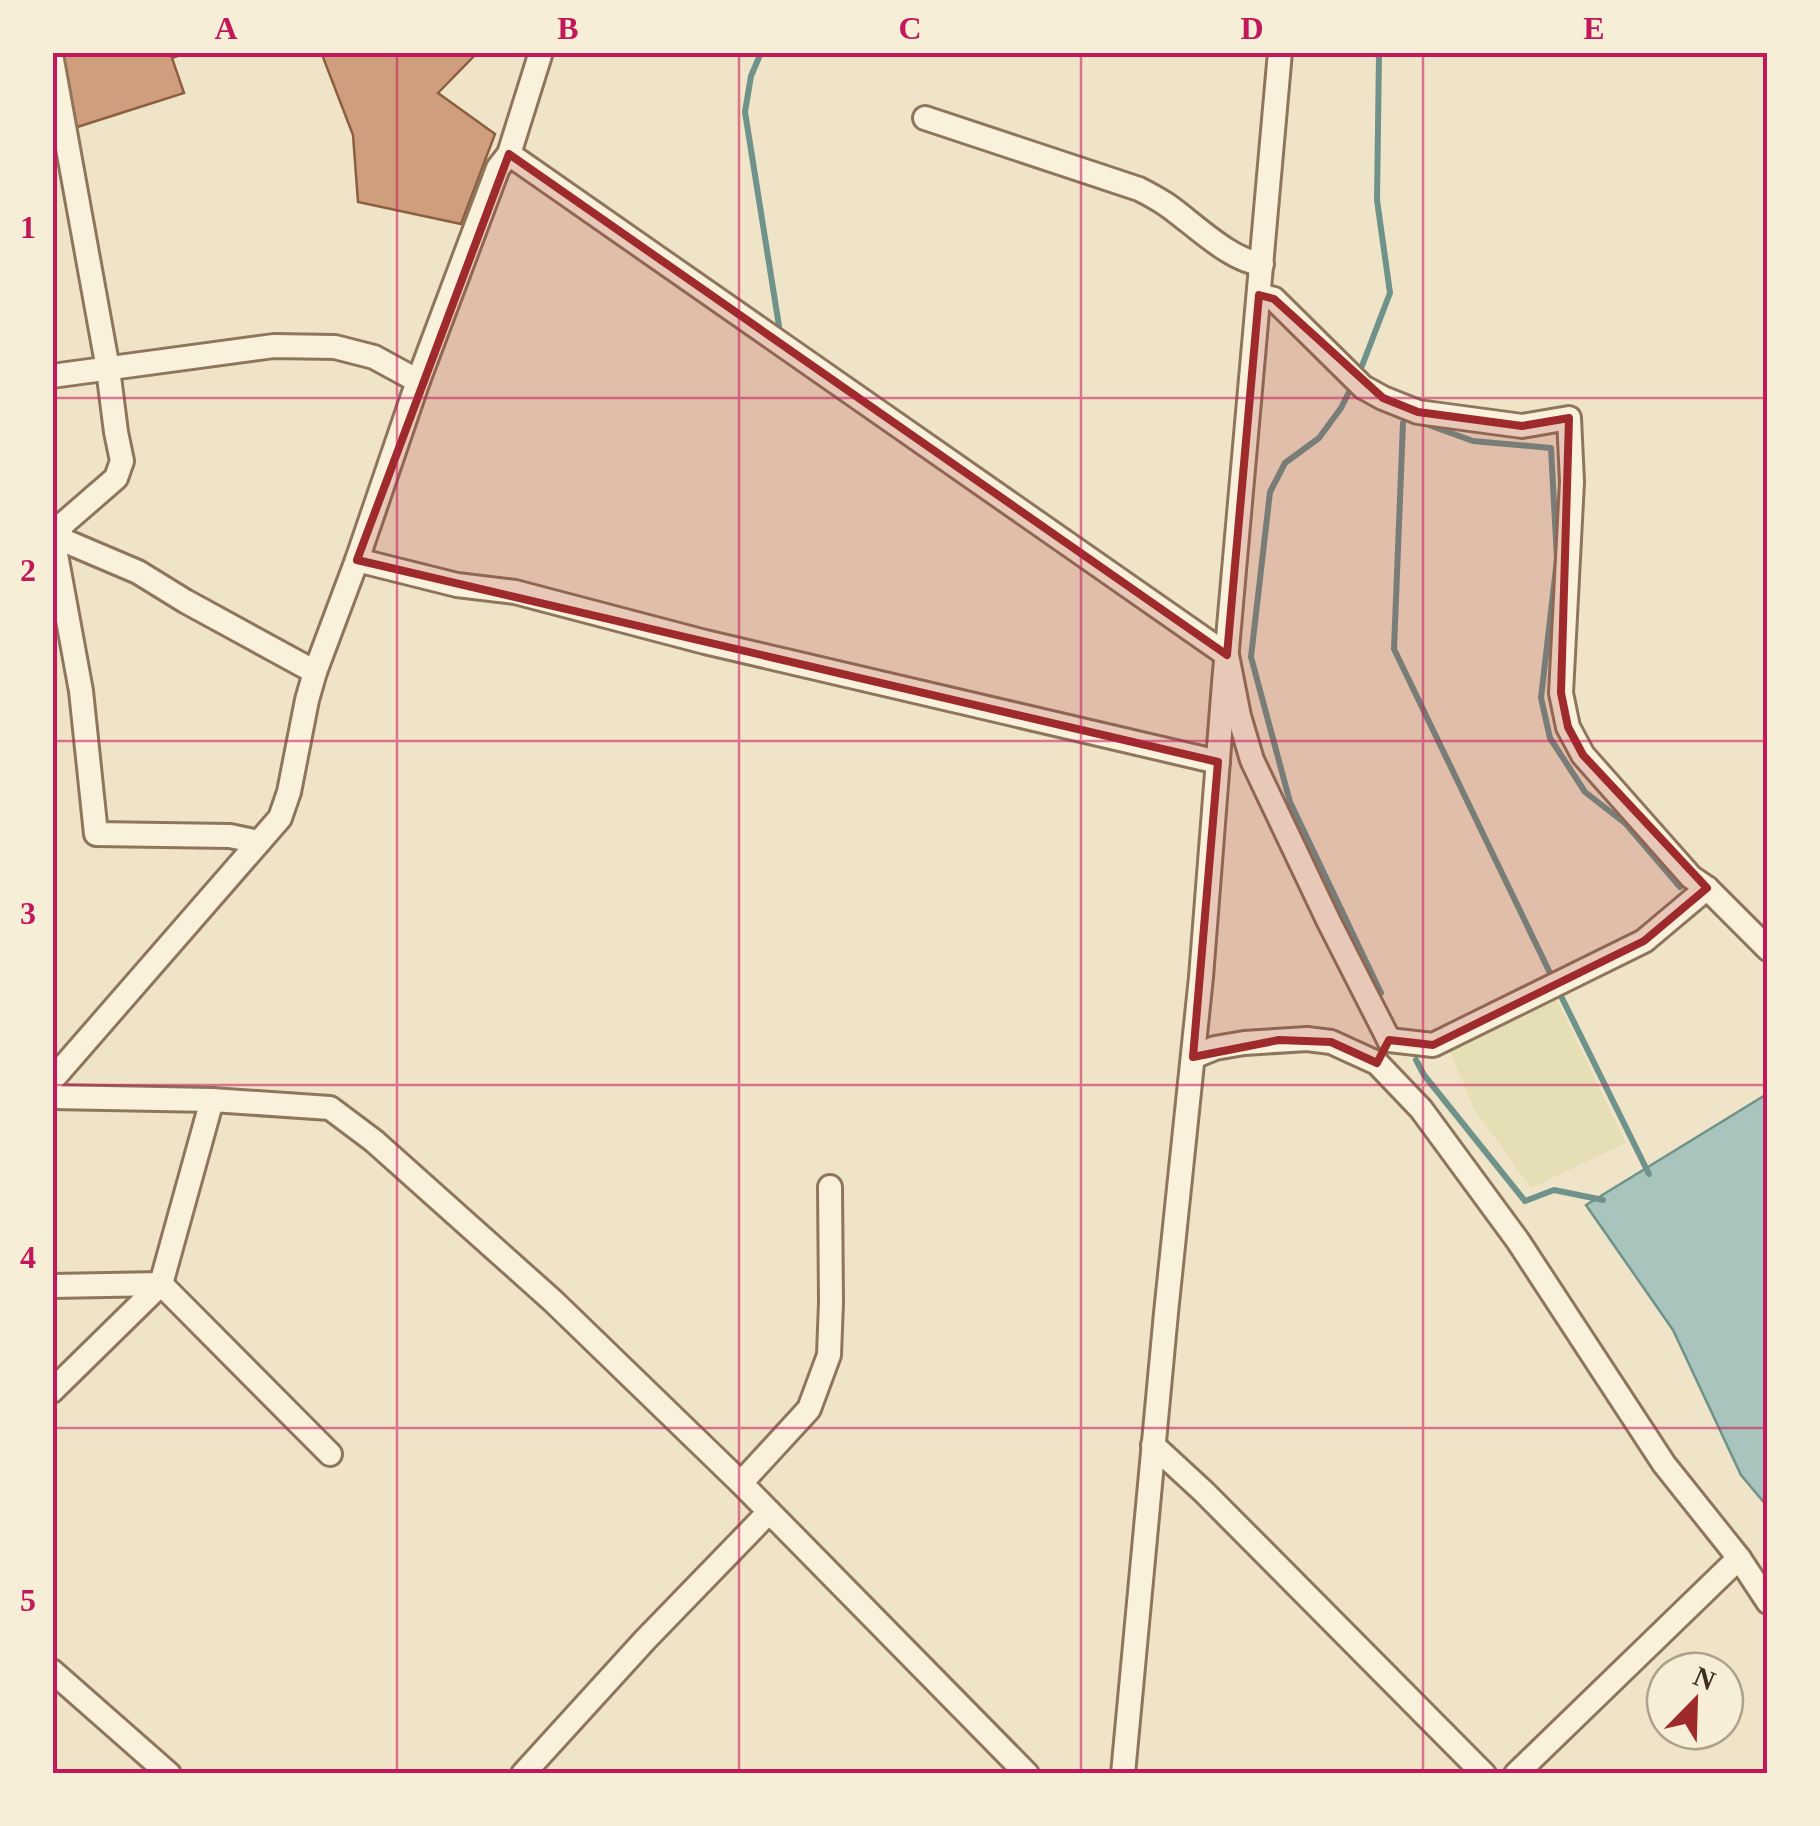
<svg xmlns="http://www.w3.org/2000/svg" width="1820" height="1826" font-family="Georgia,serif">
  <rect width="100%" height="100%" fill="#f0e4c8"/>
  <path fill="#e6deb5" d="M 1554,994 L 1626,1143 L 1531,1188 L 1474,1109 L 1450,1051 L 1453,1045 Z"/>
  <path fill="#a9c4bc" stroke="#6f938a" stroke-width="2.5" d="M 1767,1094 L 1767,1506 L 1741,1475 L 1673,1330 L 1586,1205 Z"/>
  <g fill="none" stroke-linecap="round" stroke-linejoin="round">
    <g stroke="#6f938a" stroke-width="6">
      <path d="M 1379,54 L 1377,200 L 1390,293 L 1362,366 L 1341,408 L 1319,438 L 1285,463 L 1270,492 L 1251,657 L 1290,802 L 1381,993"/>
      <path d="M 760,55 L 751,76 L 745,112 L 779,326"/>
      <path d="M 1403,423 L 1394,649 L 1550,973"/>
      <path d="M 1423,423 L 1473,441 L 1551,448 L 1557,559 L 1541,698 L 1550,738 L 1585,792 L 1626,824 L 1680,887"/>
      <path d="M 1561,996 L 1649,1174"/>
      <path d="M 1416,1060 L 1424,1075 L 1525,1201 L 1554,1190 L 1603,1200"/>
    </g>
  </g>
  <g fill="#cf9f7d" stroke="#8d5f41" stroke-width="2.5">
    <path d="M 61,52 L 189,52 L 172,58 L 184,93 L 74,128 Z"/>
    <path d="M 321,52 L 478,52 L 438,93 L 495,134 L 461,224 L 358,202 L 353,135 Z"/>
  </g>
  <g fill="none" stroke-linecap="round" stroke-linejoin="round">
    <defs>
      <g id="minor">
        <path d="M 52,60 L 108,369 L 116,432 L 122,461 L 116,478 L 63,524 L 58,538 L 138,572 L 185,601 L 315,672"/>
        <path d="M 925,118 L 1139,189 C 1149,194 1158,199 1167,205 C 1193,223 1230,261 1262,264"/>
        <path d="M 509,154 L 1227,655 L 1239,716 L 1252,760 L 1329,922 L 1389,1040"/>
        <path d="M 1259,295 L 1274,299 L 1363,387 L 1383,398 L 1418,412 L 1522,426 L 1569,418 L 1572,482 L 1561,693 L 1568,727 L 1583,755 L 1691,877 L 1707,888 L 1768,949"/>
        <path d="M 52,376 L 274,346 L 335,347 L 374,357 L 418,381"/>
        <path d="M 58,538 L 55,549 L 81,691 L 96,834 L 230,836 L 259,842"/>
        <path d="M 357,560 L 457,585 L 515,592 L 705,642 L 1218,762"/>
        <path d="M 1389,1040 L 1433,1045 L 1644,941 L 1707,888"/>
        <path d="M 1193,1057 L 1215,1048 L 1244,1043 L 1307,1039 L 1331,1042 L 1377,1063 L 1421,1109 L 1518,1241 L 1664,1464 L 1739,1558 L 1768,1602"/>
        <path d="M 52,1080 L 280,818 L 289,792 L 307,700 L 315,672 L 357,560 L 418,381 L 498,168 L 509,154 L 541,52"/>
        <path d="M 52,1097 L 212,1100 L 330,1108 L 374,1141 L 553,1301 L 741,1483 L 1027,1774"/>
        <path d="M 52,1286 L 161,1284 L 330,1454"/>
        <path d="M 52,1391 L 161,1284 L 212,1100"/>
        <path d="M 1153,1445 L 1204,1492 L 1484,1774"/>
        <path d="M 741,1483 L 809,1409 L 829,1355 L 831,1302 L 830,1187"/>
        <path d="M 52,1671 L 169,1774"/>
        <path d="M 523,1774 L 645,1640 L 769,1512"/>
        <path d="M 1123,1774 L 1166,1313 L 1201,977 L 1224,683 L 1280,52"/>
        <path d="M 1516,1774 L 1739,1558"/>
      </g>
    </defs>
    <use href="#minor" stroke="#8d765c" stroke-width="28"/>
    <use href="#minor" stroke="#faf1dc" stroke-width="22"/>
  </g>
  <path fill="#9e2a2b" fill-opacity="0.2" stroke="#9e2a2b" stroke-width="8" stroke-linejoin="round" d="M 509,154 L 1227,655 L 1259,295 L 1274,299 L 1383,398 L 1418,412 L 1522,426 L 1569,418 L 1561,693 L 1568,727 L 1583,755 L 1707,888 L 1644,941 L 1433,1045 L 1389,1040 L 1377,1063 L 1331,1042 L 1279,1040 L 1193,1057 L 1218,762 L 357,560 Z"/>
  <path fill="none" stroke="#c2185b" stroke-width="2.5" stroke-opacity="0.55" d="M 397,52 L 397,1774M 739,52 L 739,1774M 1081,52 L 1081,1774M 1423,52 L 1423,1774M 52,398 L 1768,398M 52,741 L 1768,741M 52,1085 L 1768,1085M 52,1428 L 1768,1428"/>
  <rect width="1820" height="1826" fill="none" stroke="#f7eed8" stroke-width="110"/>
  <g transform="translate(1695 1701) rotate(23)"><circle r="48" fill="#f7eed8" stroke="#ada18e" stroke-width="2.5"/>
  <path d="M0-8L18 38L0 25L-18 38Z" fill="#9e2a2b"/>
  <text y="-15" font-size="28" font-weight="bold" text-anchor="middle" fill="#3d2e20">N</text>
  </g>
  <rect x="55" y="55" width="1710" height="1716" fill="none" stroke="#c2185b" stroke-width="4"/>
  <g font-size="32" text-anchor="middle" font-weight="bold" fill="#c2185b">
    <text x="226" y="39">A</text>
    <text x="568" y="39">B</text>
    <text x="910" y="39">C</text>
    <text x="1252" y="39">D</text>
    <text x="1594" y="39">E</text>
    <text x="28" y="238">1</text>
    <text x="28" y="581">2</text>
    <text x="28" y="924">3</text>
    <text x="28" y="1268">4</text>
    <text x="28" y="1611">5</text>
  </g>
</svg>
